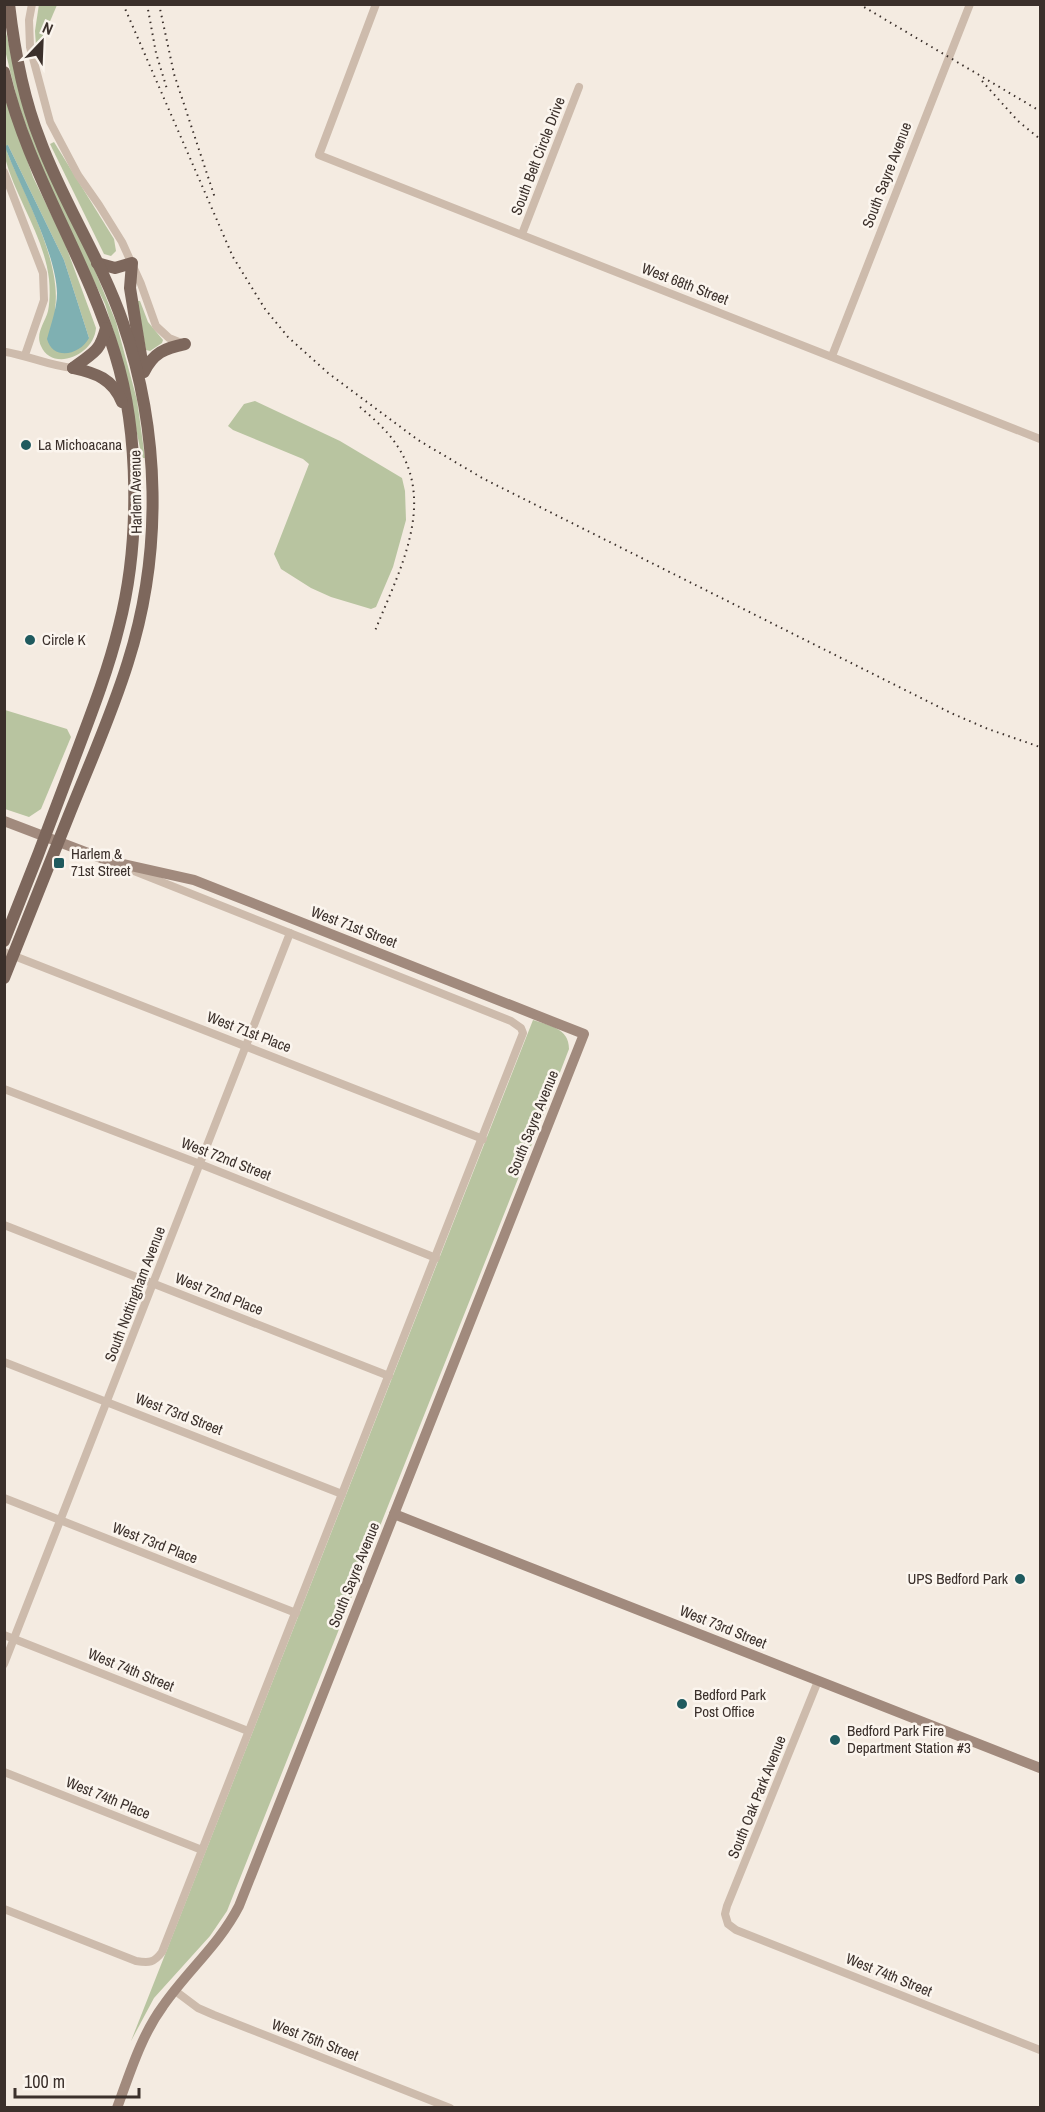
<svg xmlns="http://www.w3.org/2000/svg" width="1045" height="2112" font-family="'Archivo Narrow',sans-serif">
  <rect width="100%" height="100%" fill="#f4ebe1"/>
  <g fill="#b8c4a0" fill-rule="evenodd">
    <path d="M 39,4 L 57,5 L 39,47 L 36,46 L 35,31 Z"/>
    <path d="M 4,24 L 18,82 L 116,322 L 137,400 L 145,458 L 142,458 L 121,355 L 105,304 L 44,177 L 18,103 L 5,50 Z"/>
    <path d="M 4,94 L 33,177 L 64,241 L 96,328 C 94,356 52,372 41,346 C 35,333 45,323 48,311 C 50,301 50,289 49,279 C 44,236 16,199 5,158 C 1,143 5,111 4,94 ZM 8,145 L 64,260 L 89,338 L 55,309 C 62,263 25,195 7,152 Z"/>
    <path d="M 54,142 L 114,239 L 116,251 L 111,256 L 104,254 L 50,144 Z"/>
    <path d="M 137,301 L 140,301 L 148,322 L 163,340 L 162,343 L 150,351 L 146,350 Z"/>
    <path d="M 255,401 L 340,441 L 402,478 L 405,491 L 406,520 L 393,567 L 376,607 L 371,609 L 331,597 L 311,588 L 281,569 L 274,554 L 309,464 L 303,459 L 233,430 L 228,426 L 244,404 Z"/>
    <path d="M 5,710 L 67,729 L 71,737 L 41,809 L 29,817 L 5,809 Z"/>
    <path d="M 533,1020 C 550,1026 569,1028 569,1049 L 547,1106 L 227,1911 L 210,1936 L 154,1998 L 131,2041 Z"/>
  </g>
  <path fill="#7fb0b2" d="M 8,145 L 64,260 L 89,338 C 80,355 53,361 47,339 C 51,324 57,308 57,293 C 56,253 22,190 7,152 L 5,146 Z"/>
  <g fill="none" stroke-linecap="round" stroke-linejoin="round">
    <g stroke="#cdbbac" stroke-width="8">
      <path d="M 32,4 L 29,20 L 30,47 L 50,122 L 78,175 L 99,205 L 122,242 L 141,284 L 156,326 L 169,338 L 184,344"/>
      <path d="M 376,4 L 319,155 L 1040,439"/>
      <path d="M 4,172 L 43,273 L 44,300 L 25,355"/>
      <path d="M 522,234 L 579,87"/>
      <path d="M 6,352 C 29,356 50,366 73,368"/>
      <path d="M 832,356 L 970,4"/>
      <path d="M 4,952 L 483,1139"/>
      <path d="M 4,1089 L 200,1164 L 436,1258"/>
      <path d="M 4,1225 L 389,1376"/>
      <path d="M 4,1362 L 342,1494"/>
      <path d="M 4,1498 L 296,1613"/>
      <path d="M 4,1635 L 248,1731"/>
      <path d="M 4,1664 L 290,933"/>
      <path d="M 818,1681 L 727,1906 L 725,1914 L 728,1924 L 736,1930 L 1040,2050"/>
      <path d="M 4,1772 L 202,1850"/>
      <path d="M 4,1909 L 136,1961 C 149,1963 154,1963 162,1952 L 523,1033 L 521,1028 L 511,1021 L 129,869"/>
      <path d="M 174,1990 L 198,2008 L 214,2015 L 450,2108"/>
    </g>
    <g stroke="#a18a7d" stroke-width="10">
      <path d="M 4,821 L 109,861 L 194,880 L 584,1034 L 239,1906 C 219,1945 187,1971 163,2006 C 141,2036 130,2073 117,2108"/>
      <path d="M 394,1514 L 1040,1768"/>
    </g>
    <g stroke="#7d675c" stroke-width="12">
      <path d="M 4,72 C 27,172 86,257 115,354 C 140,434 140,545 119,626 C 107,675 88,722 70,770 C 49,827 27,884 4,941"/>
      <path d="M 97,263 L 115,268 L 132,263 L 130,288 L 143,368"/>
      <path d="M 73,368 C 96,373 113,379 122,402"/>
      <path d="M 73,368 C 93,352 99,354 106,328"/>
      <path d="M 144,372 C 153,353 165,348 185,344"/>
      <path d="M 4,978 C 26,924 47,869 69,815 C 89,765 112,714 128,662 C 163,552 160,431 123,323 C 101,259 63,203 40,140 C 24,100 14,47 9,4"/>
    </g>
    <g stroke="#3b302b" stroke-width="2" stroke-dasharray="1.5 4.5" stroke-linecap="butt">
      <path d="M 123,4 L 233,257 L 265,309 L 288,337 L 328,373 L 418,440 L 484,479 L 951,713 L 988,729 L 1040,747"/>
      <path d="M 147,4 L 156,53 L 167,89"/>
      <path d="M 159,4 L 174,74 L 215,198"/>
      <path d="M 859,4 L 1040,111"/>
      <path d="M 982,81 L 1018,121 L 1040,139"/>
      <path d="M 360,407 C 374,419 388,431 398,447 C 436,506 398,573 375,631"/>
    </g>
  </g>
  <g fill="#1f5a5e" stroke="#fbf5ee" stroke-width="2">
    <circle cx="26" cy="445" r="6"/>
    <circle cx="30" cy="640" r="6"/>
    <rect x="53" y="857" width="12" height="12" rx="3"/>
    <circle cx="1020" cy="1579" r="6"/>
    <circle cx="682" cy="1704" r="6"/>
    <circle cx="835" cy="1740" r="6"/>
  </g>
  <g text-anchor="middle" stroke-width="5" stroke-linejoin="round" paint-order="stroke">
    <g font-size="15" fill="#3b302b" stroke="#fbf5ee">
      <text transform="translate(538 156) rotate(-69)" y="5">South Belt Circle Drive</text>
      <text transform="translate(887 175) rotate(-69)" y="5">South Sayre Avenue</text>
      <text transform="translate(685 284) rotate(21)" y="5">West 68th Street</text>
      <text transform="translate(136 492) rotate(-91)" y="5">Harlem Avenue</text>
      <text transform="translate(354 927) rotate(21)" y="5">West 71st Street</text>
      <text transform="translate(249 1032) rotate(21)" y="5">West 71st Place</text>
      <text transform="translate(533 1123) rotate(-68)" y="5">South Sayre Avenue</text>
      <text transform="translate(226 1159) rotate(21)" y="5">West 72nd Street</text>
      <text transform="translate(135 1294) rotate(-69)" y="5">South Nottingham Avenue</text>
      <text transform="translate(219 1294) rotate(21)" y="5">West 72nd Place</text>
      <text transform="translate(179 1414) rotate(21)" y="5">West 73rd Street</text>
      <text transform="translate(155 1543) rotate(21)" y="5">West 73rd Place</text>
      <text transform="translate(354 1575) rotate(-68)" y="5">South Sayre Avenue</text>
      <text transform="translate(723 1627) rotate(22)" y="5">West 73rd Street</text>
      <text transform="translate(131 1670) rotate(22)" y="5">West 74th Street</text>
      <text transform="translate(757 1797) rotate(-68)" y="5">South Oak Park Avenue</text>
      <text transform="translate(108 1798) rotate(22)" y="5">West 74th Place</text>
      <text transform="translate(889 1975) rotate(22)" y="5">West 74th Street</text>
      <text transform="translate(315 2040) rotate(21)" y="5">West 75th Street</text>
    </g>
    <g font-size="15" fill="#3b302b" stroke="#fbf5ee" text-anchor="start">
      <text x="38" y="450">La Michoacana</text>
      <text x="42" y="645">Circle K</text>
      <text x="71" y="859">Harlem &amp;<tspan x="71" dy="17">71st Street</tspan></text>
      <text x="1008" y="1584" text-anchor="end">UPS Bedford Park</text>
      <text x="694" y="1700">Bedford Park<tspan x="694" dy="17">Post Office</tspan></text>
      <text x="847" y="1736">Bedford Park Fire<tspan x="847" dy="17">Department Station #3</tspan></text>
    </g>
  </g>
  <rect width="1045" height="2112" fill="none" stroke="#3b302b" stroke-width="12"/>
  <g transform="translate(42 42) rotate(23)" stroke="#fbf5ee" stroke-width="4.5" paint-order="stroke">
  <path d="M0-4.5L10 22L0 15L-10 22Z" fill="#3b302b"/>
  <text y="-9" font-size="16" font-weight="bold" text-anchor="middle" fill="#3b302b">N</text>
  </g>
  <path d="M15 2088v9h124v-9" fill="none" stroke="#3b302b" stroke-width="3"/>
  <text x="24" y="2088" font-size="18" fill="#3b302b" stroke="#fbf5ee" stroke-width="4.5" paint-order="stroke">100 m</text>
</svg>
